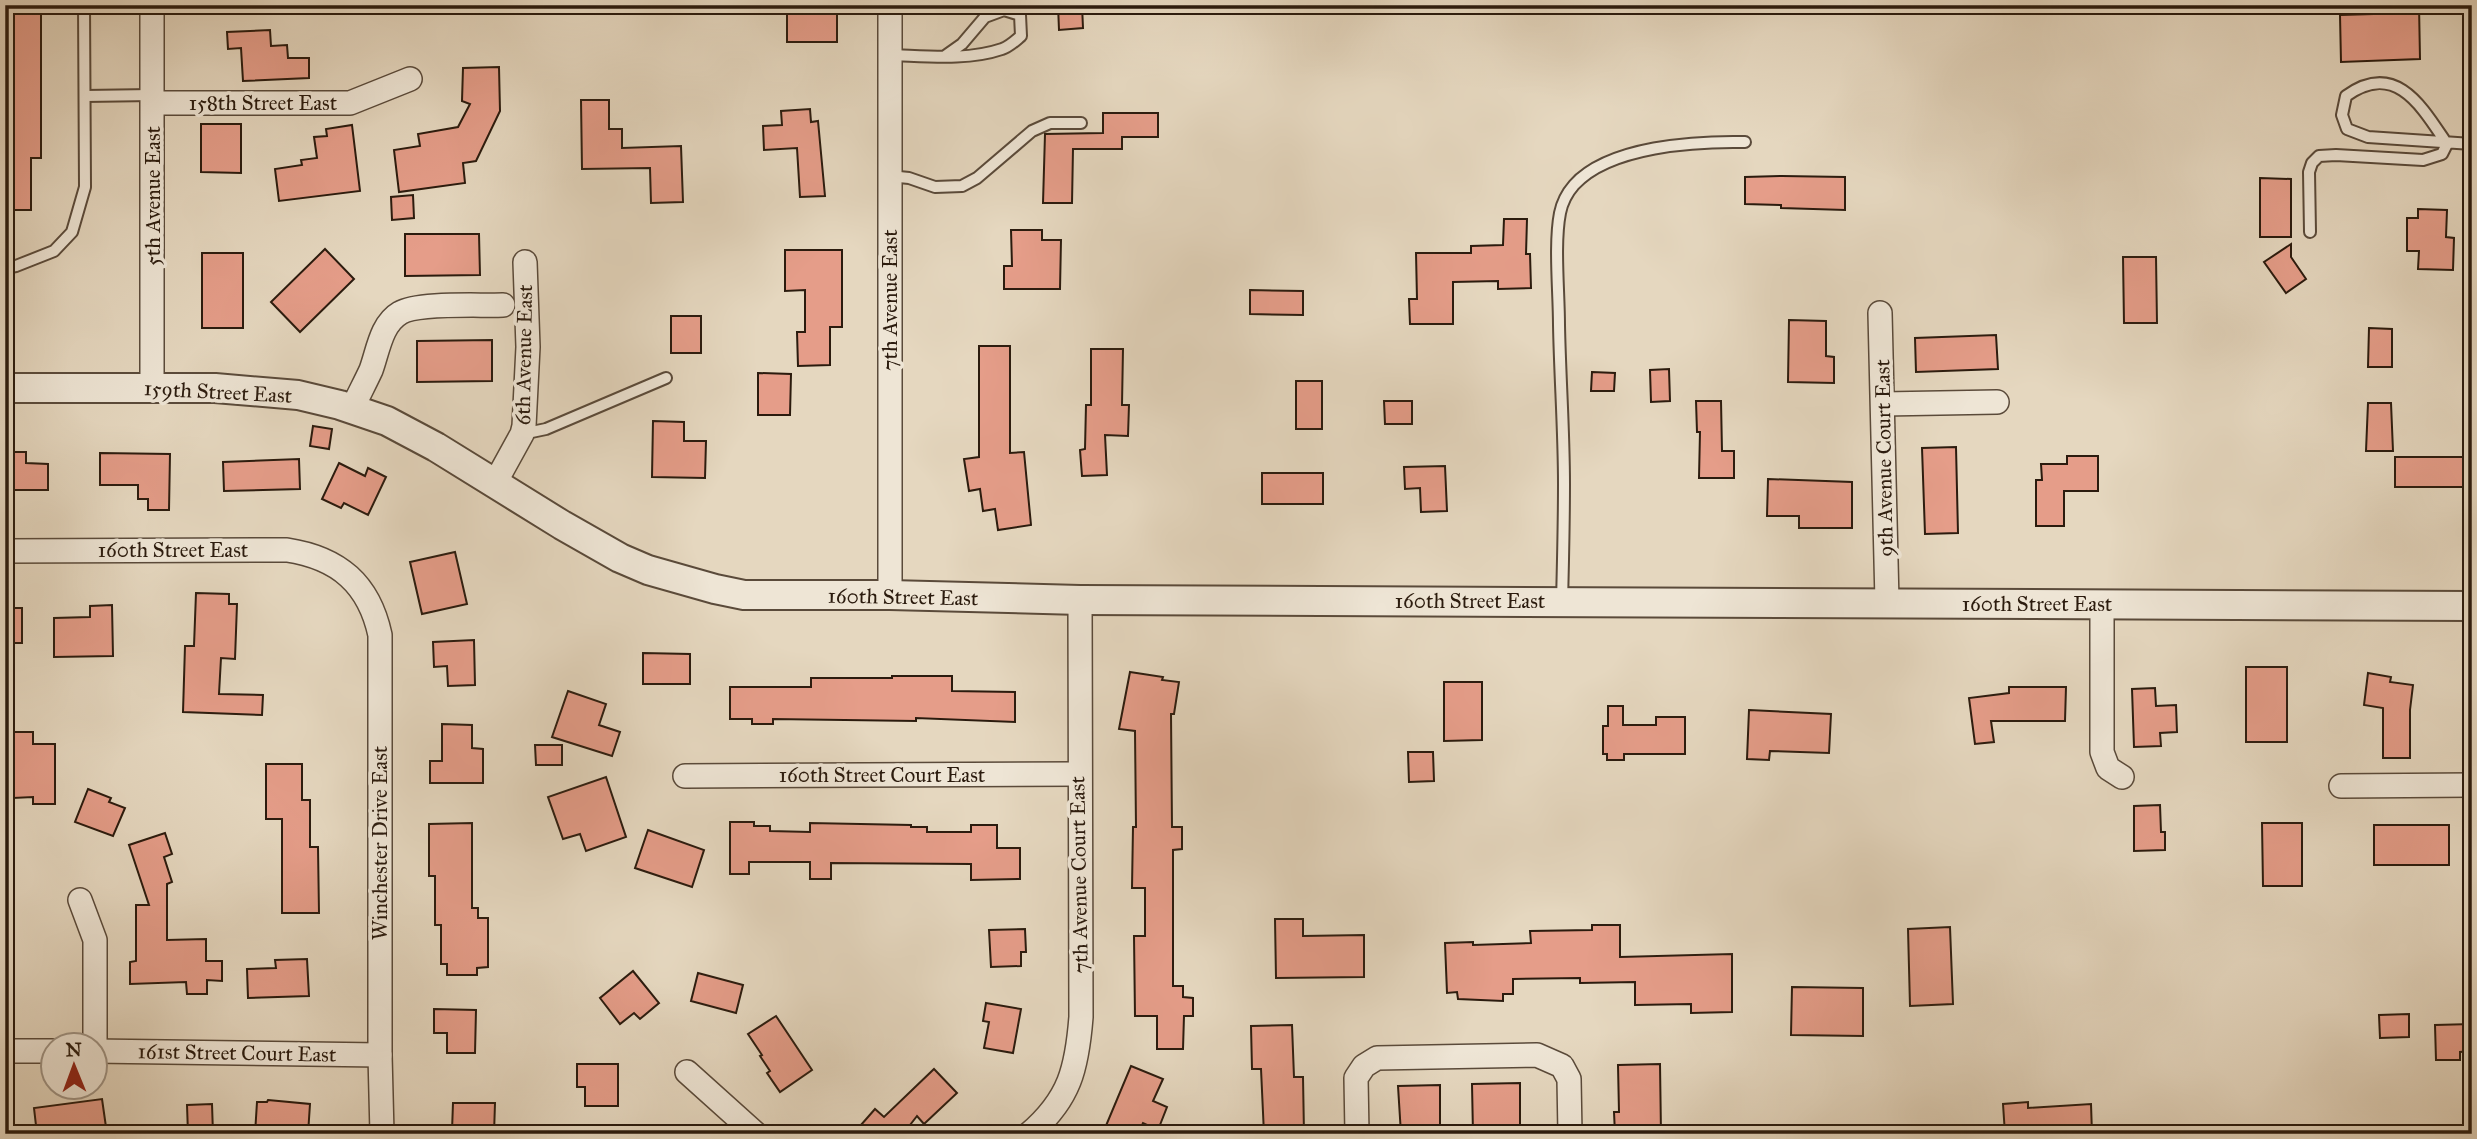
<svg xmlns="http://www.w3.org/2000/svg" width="2477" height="1139" font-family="'IM FELL Great Primer',serif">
  <rect width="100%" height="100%" fill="#e5d7bf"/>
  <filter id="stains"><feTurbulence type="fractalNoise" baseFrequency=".00286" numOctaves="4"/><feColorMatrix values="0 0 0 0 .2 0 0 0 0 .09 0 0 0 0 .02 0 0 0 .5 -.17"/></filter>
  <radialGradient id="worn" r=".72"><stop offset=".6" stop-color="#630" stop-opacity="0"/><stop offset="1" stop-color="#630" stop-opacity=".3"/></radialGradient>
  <g fill="#e59d89" stroke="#2b1b0e" stroke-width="2">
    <path d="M 5,5 L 41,5 L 41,158 L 31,158 L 31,210 L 5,210 Z"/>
    <rect x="787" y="5" width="50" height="37"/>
    <path d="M 1058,5 L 1082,5 L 1083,28 L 1059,30 Z"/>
    <path d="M 2373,5 L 2419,5 L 2420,59 L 2341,62 L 2340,15 L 2373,14 Z"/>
    <path d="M 270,30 L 271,46 L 287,45 L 288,58 L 309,58 L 309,78 L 243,81 L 241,48 L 228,49 L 227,32 Z"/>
    <path d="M 499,67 L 500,111 L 476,161 L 463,163 L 465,183 L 399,192 L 394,150 L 420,146 L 418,134 L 458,127 L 470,104 L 462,101 L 463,68 Z"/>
    <path d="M 581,100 L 609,100 L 609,129 L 622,129 L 622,148 L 681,146 L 683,202 L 651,203 L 650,168 L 582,169 Z"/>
    <path d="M 810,109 L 811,122 L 818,121 L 825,196 L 800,197 L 797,148 L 764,150 L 763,126 L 782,125 L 781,111 Z"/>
    <path d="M 1103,113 L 1158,113 L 1158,137 L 1122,137 L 1122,149 L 1073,149 L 1072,203 L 1043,203 L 1045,134 L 1103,133 Z"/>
    <path d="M 201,124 L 241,124 L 241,173 L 201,172 Z"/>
    <path d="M 352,125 L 360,191 L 279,201 L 275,169 L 302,165 L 301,160 L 317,158 L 314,137 L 327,136 L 326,129 Z"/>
    <path d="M 1782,176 L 1845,177 L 1845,210 L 1781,208 L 1781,205 L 1745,204 L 1745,177 Z"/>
    <path d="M 2260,178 L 2291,179 L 2291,237 L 2260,237 Z"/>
    <path d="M 413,195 L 414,218 L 392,220 L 391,197 Z"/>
    <path d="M 2418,209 L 2447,210 L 2446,237 L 2454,238 L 2453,270 L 2418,269 L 2419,251 L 2407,251 L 2407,218 L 2418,218 Z"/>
    <path d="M 1504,219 L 1527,219 L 1526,254 L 1530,254 L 1531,288 L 1498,289 L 1498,281 L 1453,282 L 1453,324 L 1410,324 L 1409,299 L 1417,299 L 1416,253 L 1471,253 L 1471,246 L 1503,245 Z"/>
    <path d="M 1011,230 L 1042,230 L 1042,240 L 1061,240 L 1060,289 L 1004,289 L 1004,266 L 1012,266 Z"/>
    <path d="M 405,234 L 479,234 L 480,275 L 405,276 Z"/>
    <path d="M 2291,244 L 2291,257 L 2306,279 L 2286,293 L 2264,262 Z"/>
    <path d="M 325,249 L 354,279 L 300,332 L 271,302 Z"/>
    <path d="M 785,250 L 842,250 L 842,327 L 830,327 L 830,365 L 798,366 L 797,332 L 805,332 L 805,290 L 785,291 Z"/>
    <rect x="202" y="253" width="41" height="75"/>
    <path d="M 2123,257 L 2156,257 L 2157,323 L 2124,323 Z"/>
    <path d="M 1250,290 L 1303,291 L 1303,315 L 1250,314 Z"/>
    <rect x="671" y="316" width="30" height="37"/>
    <path d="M 1789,320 L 1826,321 L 1826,356 L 1834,357 L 1834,383 L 1788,382 Z"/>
    <path d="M 2369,328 L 2392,329 L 2392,367 L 2368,367 Z"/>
    <path d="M 1996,335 L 1998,369 L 1916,372 L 1915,338 Z"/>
    <path d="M 492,340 L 492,381 L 417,382 L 417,341 Z"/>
    <path d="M 979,346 L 1010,346 L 1010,453 L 1024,452 L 1031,525 L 998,530 L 995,509 L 983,511 L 980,489 L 969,491 L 964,459 L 979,457 Z"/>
    <path d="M 1091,349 L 1123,349 L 1122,405 L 1129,405 L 1128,436 L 1105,435 L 1107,475 L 1082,476 L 1080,450 L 1085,449 L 1086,405 L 1091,405 Z"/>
    <path d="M 1669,369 L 1670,401 L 1651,402 L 1650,370 Z"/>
    <path d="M 1592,372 L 1615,373 L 1614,391 L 1591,391 Z"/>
    <path d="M 758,373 L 791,374 L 790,415 L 758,415 Z"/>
    <rect x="1296" y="381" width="26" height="48"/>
    <path d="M 1384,401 L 1412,401 L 1412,424 L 1385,424 Z"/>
    <path d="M 1696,401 L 1721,401 L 1722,451 L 1734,451 L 1734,478 L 1699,478 L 1700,432 L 1697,432 Z"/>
    <path d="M 2368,403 L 2391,403 L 2393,451 L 2366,451 Z"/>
    <path d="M 653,421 L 684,422 L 684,441 L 706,441 L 705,478 L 652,477 Z"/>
    <path d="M 313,426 L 332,429 L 329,449 L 310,446 Z"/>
    <path d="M 1956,447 L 1958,533 L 1925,534 L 1922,448 Z"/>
    <path d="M 5,452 L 26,452 L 26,463 L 48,464 L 48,490 L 13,490 L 13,485 L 5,485 Z"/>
    <path d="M 100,453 L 170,454 L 169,510 L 148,510 L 148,499 L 138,499 L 138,485 L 100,485 Z"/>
    <path d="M 2067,456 L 2098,456 L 2098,491 L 2064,491 L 2064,526 L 2036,526 L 2036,480 L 2042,480 L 2041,464 L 2067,464 Z"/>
    <rect x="2395" y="457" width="77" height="30"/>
    <path d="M 299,459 L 300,489 L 224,491 L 223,462 Z"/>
    <path d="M 339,463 L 365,476 L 368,468 L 386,477 L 368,515 L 344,503 L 341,508 L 322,499 Z"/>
    <path d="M 1445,466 L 1447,511 L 1421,512 L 1420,488 L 1405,489 L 1404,467 Z"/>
    <rect x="1262" y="473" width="61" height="31"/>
    <path d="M 1768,479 L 1852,482 L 1852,528 L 1799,528 L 1799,516 L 1767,516 Z"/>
    <path d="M 455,552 L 467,604 L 422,614 L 410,562 Z"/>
    <path d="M 196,593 L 229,594 L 229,604 L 237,604 L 235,659 L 221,658 L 219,694 L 263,695 L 262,715 L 183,712 L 185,646 L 194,646 Z"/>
    <path d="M 112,605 L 113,656 L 54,657 L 54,618 L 90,617 L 90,606 Z"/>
    <rect x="5" y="608" width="17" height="35"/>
    <path d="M 474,640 L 475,685 L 448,686 L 447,666 L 434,667 L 433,642 Z"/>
    <path d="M 643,653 L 690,654 L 690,684 L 643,684 Z"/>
    <rect x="2246" y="667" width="41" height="75"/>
    <path d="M 1130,672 L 1163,677 L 1162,680 L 1179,682 L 1174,714 L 1171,714 L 1172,827 L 1182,827 L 1182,849 L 1173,850 L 1173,986 L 1183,986 L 1183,997 L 1193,998 L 1193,1016 L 1184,1016 L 1183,1049 L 1157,1049 L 1157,1016 L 1135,1016 L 1134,936 L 1145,936 L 1145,888 L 1132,888 L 1133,827 L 1136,827 L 1135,731 L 1119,729 Z"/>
    <path d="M 2368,673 L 2391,677 L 2390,682 L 2413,685 L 2410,710 L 2410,758 L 2383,758 L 2383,708 L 2364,705 Z"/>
    <path d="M 892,676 L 952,676 L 952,691 L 1015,692 L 1015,722 L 916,718 L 916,721 L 773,719 L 773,724 L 752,724 L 752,719 L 730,719 L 730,687 L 811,687 L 811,678 L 892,678 Z"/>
    <path d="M 1444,682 L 1482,682 L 1482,740 L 1444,741 Z"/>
    <path d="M 2009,687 L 2066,687 L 2065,721 L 1991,721 L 1994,742 L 1975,744 L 1969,698 L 2009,693 Z"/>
    <path d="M 2155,688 L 2156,706 L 2176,705 L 2177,732 L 2160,733 L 2161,746 L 2134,747 L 2132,689 Z"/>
    <path d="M 568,691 L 606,704 L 599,725 L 620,732 L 612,756 L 552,737 Z"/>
    <path d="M 1608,706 L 1623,706 L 1623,725 L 1656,725 L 1656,717 L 1685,717 L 1685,754 L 1624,754 L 1624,760 L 1607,760 L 1607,754 L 1603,754 L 1603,726 L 1608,726 Z"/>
    <path d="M 1749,710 L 1831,714 L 1829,753 L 1770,751 L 1769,760 L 1747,759 Z"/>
    <path d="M 442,724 L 472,725 L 472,748 L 483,749 L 483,783 L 430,783 L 430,761 L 442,761 Z"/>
    <path d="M 7,732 L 33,732 L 33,744 L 55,744 L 55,804 L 33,804 L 33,797 L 13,798 L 13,766 L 7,766 Z"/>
    <path d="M 535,745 L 562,745 L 562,765 L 536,765 Z"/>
    <path d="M 1408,752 L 1433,752 L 1434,781 L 1409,782 Z"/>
    <path d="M 266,764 L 302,764 L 302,800 L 310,800 L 310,847 L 318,847 L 319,913 L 282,913 L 282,819 L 266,819 Z"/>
    <path d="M 606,777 L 626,837 L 586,851 L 580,834 L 563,839 L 548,797 Z"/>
    <path d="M 88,789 L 111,798 L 109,802 L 125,808 L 113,836 L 75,822 Z"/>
    <path d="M 2160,805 L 2161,832 L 2165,832 L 2165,850 L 2134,851 L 2134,806 Z"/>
    <path d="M 730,822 L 754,822 L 754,826 L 770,826 L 770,831 L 810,832 L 810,823 L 911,825 L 911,827 L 927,827 L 927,832 L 971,832 L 971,825 L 997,825 L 997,848 L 1020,848 L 1020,879 L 971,880 L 971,864 L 831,863 L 831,879 L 810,879 L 810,862 L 749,862 L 749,874 L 730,874 Z"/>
    <path d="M 472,823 L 472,908 L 478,908 L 478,918 L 488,918 L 488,967 L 477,968 L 477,975 L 447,975 L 447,964 L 441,964 L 441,925 L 435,925 L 435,876 L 429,876 L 429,824 Z"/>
    <path d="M 2262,823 L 2302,823 L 2302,886 L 2263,886 Z"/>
    <rect x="2374" y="825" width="75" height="40"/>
    <path d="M 648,830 L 704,850 L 692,887 L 635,868 Z"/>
    <path d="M 165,833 L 172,854 L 164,857 L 172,882 L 167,884 L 167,940 L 206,939 L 206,961 L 222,961 L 222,981 L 207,980 L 207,994 L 187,994 L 186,982 L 130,984 L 130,962 L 136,961 L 136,905 L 149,905 L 129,845 Z"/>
    <path d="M 1275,919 L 1303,919 L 1303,936 L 1364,935 L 1364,977 L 1276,978 Z"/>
    <path d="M 1592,925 L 1620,925 L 1620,957 L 1732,954 L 1732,1012 L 1691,1013 L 1691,1004 L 1635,1005 L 1635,982 L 1580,983 L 1580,978 L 1513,979 L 1513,994 L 1503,994 L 1503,1001 L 1458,999 L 1457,992 L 1447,993 L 1445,943 L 1473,942 L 1473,945 L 1531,943 L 1530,931 L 1592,930 Z"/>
    <path d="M 1950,927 L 1953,1004 L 1910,1006 L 1908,929 Z"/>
    <path d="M 1025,929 L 1026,952 L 1021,952 L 1021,966 L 991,967 L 989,930 Z"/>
    <path d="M 307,959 L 309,996 L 248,998 L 247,969 L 276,968 L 275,960 Z"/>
    <path d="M 633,971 L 659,1003 L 640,1019 L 634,1013 L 620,1024 L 600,998 Z"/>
    <path d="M 698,973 L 743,985 L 736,1013 L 691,1001 Z"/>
    <path d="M 1792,987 L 1863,988 L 1863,1036 L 1791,1035 Z"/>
    <path d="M 986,1003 L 1021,1009 L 1013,1053 L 984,1048 L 989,1022 L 983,1021 Z"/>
    <path d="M 434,1009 L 476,1010 L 475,1053 L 447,1053 L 447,1033 L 434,1033 Z"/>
    <path d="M 2409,1014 L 2409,1037 L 2380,1038 L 2379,1015 Z"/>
    <path d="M 776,1016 L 812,1070 L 780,1092 L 767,1073 L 770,1071 L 760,1056 L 762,1055 L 748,1034 Z"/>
    <path d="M 2472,1024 L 2472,1051 L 2460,1052 L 2460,1060 L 2436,1060 L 2435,1025 Z"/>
    <path d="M 1292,1025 L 1294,1077 L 1303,1077 L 1304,1134 L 1264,1134 L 1261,1069 L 1252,1069 L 1251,1026 Z"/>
    <path d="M 577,1064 L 618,1064 L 618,1106 L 585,1106 L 585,1087 L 577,1087 Z"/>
    <path d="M 1660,1064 L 1661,1134 L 1615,1134 L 1614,1112 L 1619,1112 L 1618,1065 Z"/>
    <path d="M 1131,1066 L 1163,1079 L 1153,1101 L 1167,1107 L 1158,1130 L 1143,1123 L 1138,1134 L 1119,1134 L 1105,1128 Z"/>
    <path d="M 934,1069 L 957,1093 L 924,1124 L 917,1116 L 903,1134 L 853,1134 L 875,1109 L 884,1117 Z"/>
    <path d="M 1520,1083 L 1520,1134 L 1473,1134 L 1472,1084 Z"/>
    <path d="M 1440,1085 L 1440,1134 L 1401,1134 L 1398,1086 Z"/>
    <path d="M 102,1099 L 106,1127 L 58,1134 L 37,1134 L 34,1108 Z"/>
    <path d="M 268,1100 L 310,1104 L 308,1134 L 255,1134 L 257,1102 L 267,1102 Z"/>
    <path d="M 2028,1102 L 2028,1108 L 2091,1104 L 2092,1134 L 2005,1134 L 2003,1104 Z"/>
    <path d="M 453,1103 L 495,1103 L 494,1134 L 456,1134 L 456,1131 L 452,1131 Z"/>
    <path d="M 212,1104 L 213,1134 L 188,1134 L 187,1105 Z"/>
  </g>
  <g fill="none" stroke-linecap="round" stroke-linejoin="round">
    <defs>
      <g id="service">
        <path d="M 889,55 C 925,56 967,61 1002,49 C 1009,47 1015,41 1021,36 L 1020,15 L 1004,10 L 985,17 L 962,44 L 945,56"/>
        <path d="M 85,96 L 152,95"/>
        <path d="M 2447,144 C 2422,107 2396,60 2346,96 L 2342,115 L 2347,129 L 2368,137 L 2472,144"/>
        <path d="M 889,176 L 909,178 L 935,187 L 962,186 L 977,178 L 1032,131 L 1050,123 L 1081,123"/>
        <path d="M 2310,232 L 2309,172 L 2312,163 L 2319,156 L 2336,155 L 2423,160 L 2442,154 L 2447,144"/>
        <path d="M 5,268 L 16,266 L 54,251 L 72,232 L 85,187 L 84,5"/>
        <path d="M 522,434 L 546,429 L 666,378"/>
        <path d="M 1562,602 C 1563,563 1564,523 1564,484 C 1564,431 1560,378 1559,325 C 1559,292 1554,244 1560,213 C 1562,203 1567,193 1574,185 C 1609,146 1696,141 1745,142"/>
      </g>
      <g id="minor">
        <path d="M 152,5 L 152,388"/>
        <path d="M 890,5 L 890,595"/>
        <path d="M 153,103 L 350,103 L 410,79"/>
        <path d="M 1880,313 L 1887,602"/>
        <path d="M 1883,404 L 1997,402"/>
        <path d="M 352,409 C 358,396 365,383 371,370 C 378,351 381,324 400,313 C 418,302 481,306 503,305"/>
        <path d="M 495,483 L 522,434 L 524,426 L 528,347 L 525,262"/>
        <path d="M 5,551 L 287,550 C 339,558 369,584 380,635 L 380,1055 L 382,1134"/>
        <path d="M 2102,604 L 2102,752 L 2108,768 L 2122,777"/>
        <path d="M 685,776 L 1078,774"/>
        <path d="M 2341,786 L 2472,785"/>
        <path d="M 80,900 L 95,940 L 95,1051"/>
        <path d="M 5,1051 L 52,1051"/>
        <path d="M 94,1051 L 380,1055"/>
        <path d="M 687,1072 L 756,1134"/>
        <path d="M 1029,1134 C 1070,1099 1077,1068 1081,1017 L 1080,600"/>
        <path d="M 1357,1134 L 1356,1078 L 1364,1066 L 1377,1058 L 1537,1055 L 1562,1066 L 1569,1079 L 1570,1134"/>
      </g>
      <path id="tertiary" d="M 5,388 L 215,388 L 298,395 L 340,405 L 387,421 L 436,447 L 562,525 L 620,558 L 648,570 L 715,589 L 744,595 L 890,595 L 1080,600 L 2472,606"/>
    </defs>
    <use href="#service" stroke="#5a4a3a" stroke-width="14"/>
    <use href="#minor" stroke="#5a4a3a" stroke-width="26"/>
    <use href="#tertiary" stroke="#5a4a3a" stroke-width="32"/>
    <use href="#service" stroke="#eee5d5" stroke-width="10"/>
    <use href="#minor" stroke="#eee5d5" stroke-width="23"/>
    <use href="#tertiary" stroke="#eee5d5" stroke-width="28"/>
  </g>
  <g text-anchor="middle" stroke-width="7" stroke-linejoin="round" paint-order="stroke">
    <g font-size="21" fill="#2b1b0e" stroke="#eee5d5">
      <text x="263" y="110">158th Street East</text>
      <text transform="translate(153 196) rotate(-90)" y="7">5th Avenue East</text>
      <text transform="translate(890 300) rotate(-90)" y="7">7th Avenue East</text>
      <text transform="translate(524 355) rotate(-89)" y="7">6th Avenue East</text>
      <text transform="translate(218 392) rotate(3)" y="7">159th Street East</text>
      <text transform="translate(1884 458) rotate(-91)" y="7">9th Avenue Court East</text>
      <text x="173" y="557">160th Street East</text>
      <text transform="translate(903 597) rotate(1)" y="7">160th Street East</text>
      <text x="1470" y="608">160th Street East</text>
      <text x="2037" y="611">160th Street East</text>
      <text x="882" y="782">160th Street Court East</text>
      <text transform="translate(380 843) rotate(-90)" y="7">Winchester Drive East</text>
      <text transform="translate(1079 875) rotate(-91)" y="7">7th Avenue Court East</text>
      <text transform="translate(237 1053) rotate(1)" y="7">161st Street Court East</text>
    </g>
  </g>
  <rect width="2477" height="1139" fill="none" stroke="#e5d7bf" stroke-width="28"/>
  <rect x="7" y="7" width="2463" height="1125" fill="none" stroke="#2b1b0e" stroke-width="3.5"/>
  <rect x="14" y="14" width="2449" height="1111" fill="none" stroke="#2b1b0e" stroke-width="2"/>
  <g transform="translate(74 1066) rotate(359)"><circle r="33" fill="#eee5d5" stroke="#a09485" stroke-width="2"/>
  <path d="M0-5L12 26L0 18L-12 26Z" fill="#8f2418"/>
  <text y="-10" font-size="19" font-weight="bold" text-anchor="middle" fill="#2b1b0e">N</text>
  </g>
  <rect width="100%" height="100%" filter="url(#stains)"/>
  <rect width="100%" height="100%" fill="url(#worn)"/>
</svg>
